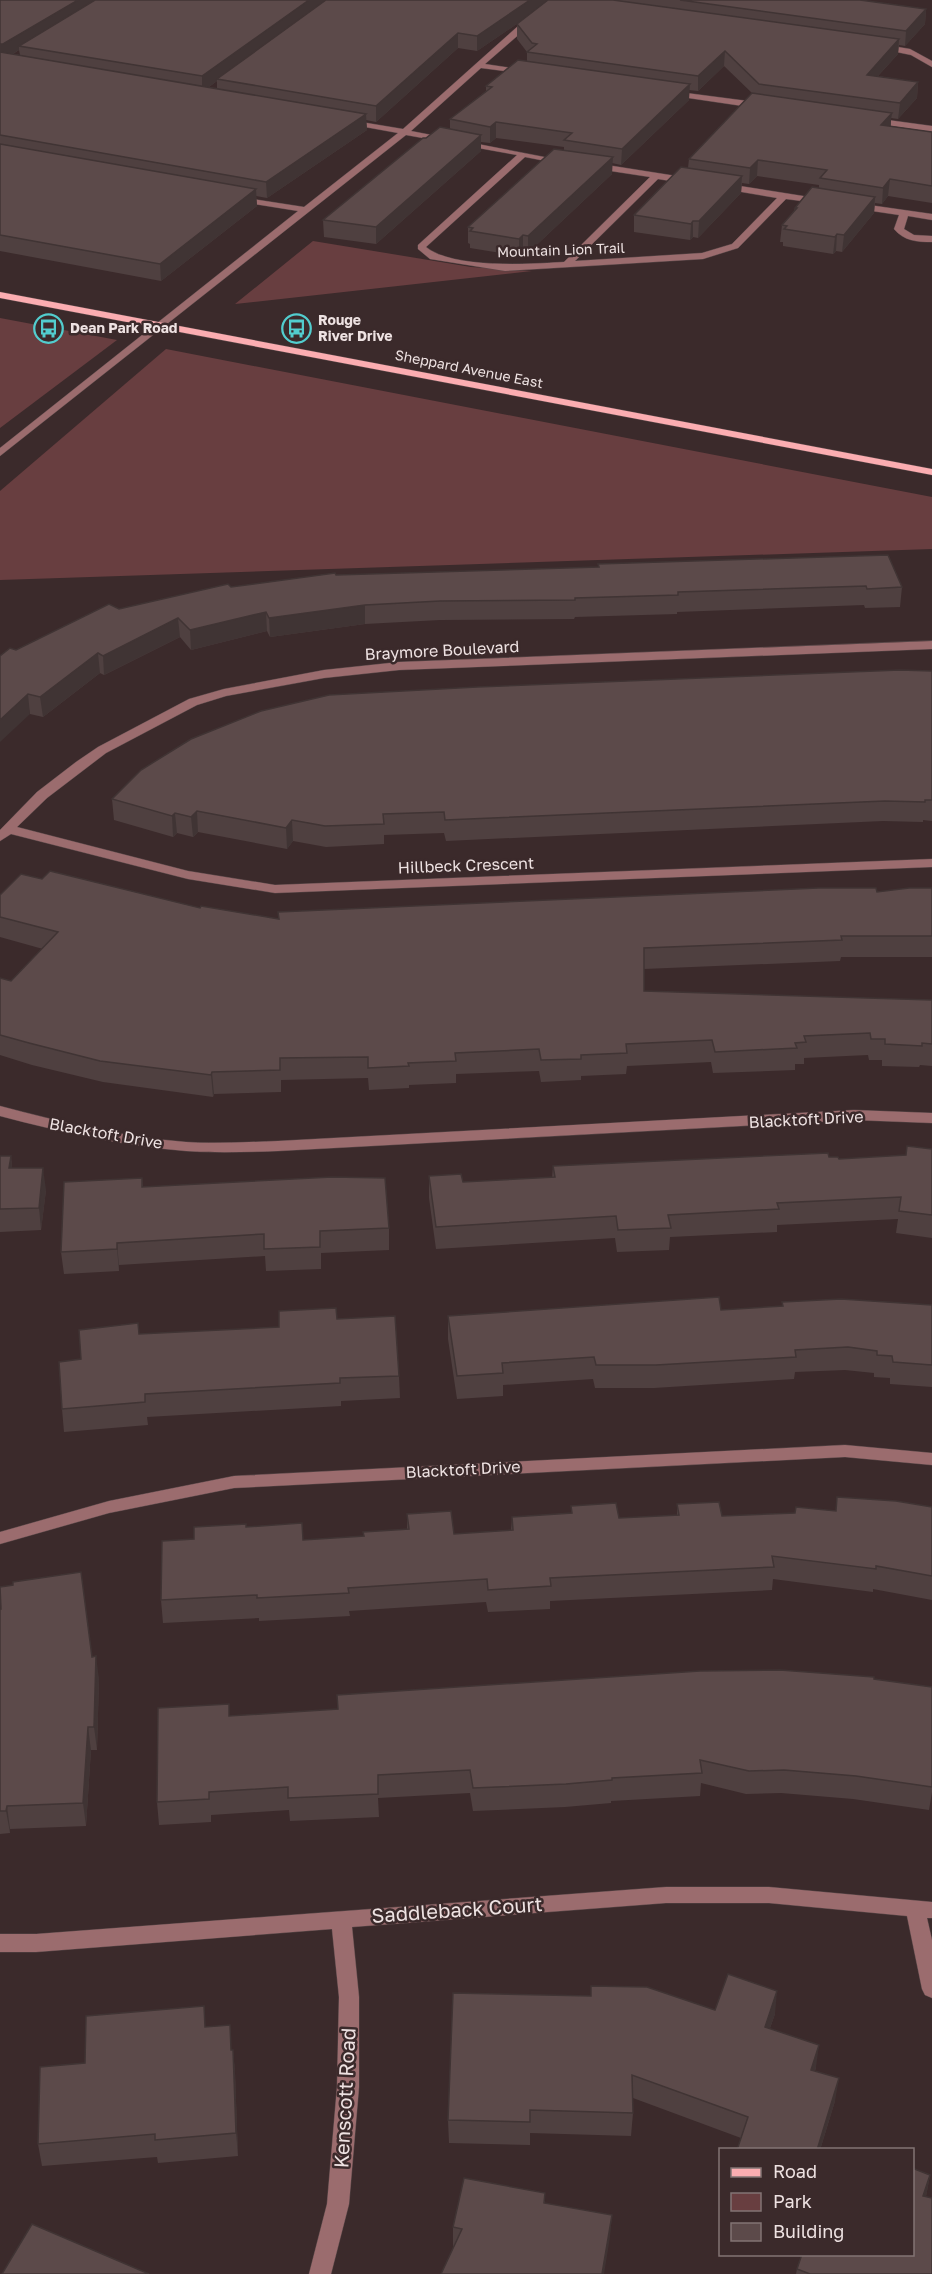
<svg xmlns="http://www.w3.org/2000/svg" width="932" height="2274" font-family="'Golos Text',sans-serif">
  <rect width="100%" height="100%" fill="#3b2a2b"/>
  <g fill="#683e40">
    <path d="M 313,241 L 471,267 L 532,271 L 235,304 Z"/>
    <path d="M 0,318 L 117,340 L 0,428 Z"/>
    <path d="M 166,349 L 932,497 L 932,549 L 0,580 L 0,491 Z"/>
  </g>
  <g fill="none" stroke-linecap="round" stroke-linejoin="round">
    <defs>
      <g id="minor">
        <path d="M 555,0 L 564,0 L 523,31 L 485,64 L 525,70 L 528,70 L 528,74 L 481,68 L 411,131 L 565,161 L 561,164 L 525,157 L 426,247 C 453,269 530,264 564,262 L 650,177 L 591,168 L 591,164 L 594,163 L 689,178 L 693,181 L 689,184 L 658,179 L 575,261 L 702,253 L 732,244 L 777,198 L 718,188 L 718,184 L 721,183 L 822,199 L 826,202 L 825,204 L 786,199 L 738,248 L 703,259 L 505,271 L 430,259 L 418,249 L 418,245 L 517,155 L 406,135 L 0,456 L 0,448 L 298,211 L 236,201 L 232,198 L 233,196 L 304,207 L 398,133 L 343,123 L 343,119 L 403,129 L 517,27 Z"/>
        <path d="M 880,44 L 910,49 L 932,61 L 932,67 L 911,55 L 877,48 L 876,46 Z"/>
        <path d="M 671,91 L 763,103 L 767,106 L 763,109 L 668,95 L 667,93 Z"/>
        <path d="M 873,118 L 932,126 L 932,132 L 870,123 L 870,119 Z"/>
        <path d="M 855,203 L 932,214 L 932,220 L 908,216 L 904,229 L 914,235 L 932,236 L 932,242 C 917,242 904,241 894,229 L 899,215 L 852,208 L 852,204 Z"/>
        <path d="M 932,641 L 932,649 L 399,670 L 324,678 L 226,696 L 197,705 L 106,753 L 47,798 L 17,827 L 188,871 L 275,885 L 932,859 L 932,867 L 275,893 L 188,879 L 11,834 L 0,841 L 0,830 L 37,792 L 76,762 L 98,747 L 189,699 L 224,689 L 324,670 L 399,662 Z"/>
        <path d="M 0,1106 C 61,1122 123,1137 186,1142 C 216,1144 247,1142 278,1141 L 854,1110 L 932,1113 L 932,1123 L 854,1120 L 278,1151 C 247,1152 216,1153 186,1151 C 123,1146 61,1132 0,1116 Z"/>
        <path d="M 845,1445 L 932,1453 L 932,1465 L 845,1457 L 234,1488 L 109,1513 L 0,1544 L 0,1532 L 109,1501 L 234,1476 Z"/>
        <path d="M 666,1887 L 769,1887 L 932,1902 L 932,1918 L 927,1918 L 932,1940 L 932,1998 L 925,1995 L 922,1989 L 907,1916 L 769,1903 L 666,1903 L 352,1927 L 359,1997 L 359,2087 L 349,2204 L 331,2274 L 309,2274 L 327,2204 L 337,2087 L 339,1997 L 332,1929 L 36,1952 L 0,1952 L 0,1934 L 36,1934 Z"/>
      </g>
      <path id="major" d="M 0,292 L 932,469 L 932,475 L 0,298 Z"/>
    </defs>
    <use href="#minor" stroke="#584748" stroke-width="1"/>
    <use href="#major" stroke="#584748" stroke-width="1"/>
    <use href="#minor" fill="#9b6c6e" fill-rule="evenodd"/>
    <use href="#major" fill="#fbadb1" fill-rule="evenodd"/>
  </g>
  <g fill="#4f4040" fill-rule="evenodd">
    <path d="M 0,0 L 860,0 L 926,9 L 925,24 L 905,46 L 899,45 L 898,54 L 878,76 L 918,82 L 917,98 L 898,119 L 891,118 L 891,126 L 932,132 L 932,203 L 888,196 L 882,204 L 875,203 L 874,213 L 842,252 L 836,251 L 833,254 L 783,246 L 783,242 L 780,242 L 782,225 L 794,211 L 795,208 L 819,188 L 819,185 L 757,176 L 749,184 L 742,183 L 741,193 L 698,238 L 693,237 L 690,240 L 634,232 L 634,215 L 688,168 L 689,159 L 752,93 L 724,66 L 698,91 L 689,90 L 689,100 L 621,165 L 612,163 L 612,174 L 528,253 L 523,252 L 519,256 L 470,248 L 470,244 L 468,243 L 468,227 L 564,150 L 564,147 L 496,138 L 490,143 L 481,142 L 481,151 L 376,244 L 324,237 L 323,220 L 426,138 L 450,129 L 450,119 L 486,91 L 486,86 L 527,61 L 527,52 L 517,39 L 517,24 L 524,19 L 477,51 L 458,48 L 376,122 L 366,120 L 367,130 L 267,198 L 256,196 L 257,206 L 161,281 L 0,251 ZM 19,50 L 20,55 L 13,54 ZM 217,81 L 217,89 L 209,87 Z"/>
    <path d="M 598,564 L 902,587 L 900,607 L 865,608 L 864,605 L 677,612 L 677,614 L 575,617 L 574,619 L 440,620 L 365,624 L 270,637 L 267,631 L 191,650 L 180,637 L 104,675 L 100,673 L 43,717 L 30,714 L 16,650 L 119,609 L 231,587 L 336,575 L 598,567 Z"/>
    <path d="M 932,671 L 932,821 L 923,820 L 923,822 L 883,821 L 446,841 L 444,833 L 384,835 L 384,844 L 326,847 L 293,841 L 287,849 L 198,832 L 193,837 L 177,833 L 173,837 L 114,820 L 112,799 Z"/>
    <path d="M 42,879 L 200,908 L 279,919 L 877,892 L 932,888 L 932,957 L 841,957 L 840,961 L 644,969 L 644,991 L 932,1000 L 932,1066 L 920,1065 L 919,1067 L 882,1066 L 882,1060 L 869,1060 L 868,1055 L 804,1058 L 804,1064 L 795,1064 L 795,1070 L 713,1073 L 711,1062 L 627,1066 L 626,1074 L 581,1076 L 581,1080 L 541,1082 L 539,1071 L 456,1074 L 456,1083 L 409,1085 L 409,1088 L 369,1090 L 368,1078 L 281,1080 L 281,1092 L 214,1094 L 213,1097 L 103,1082 L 32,1065 L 0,1055 L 0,978 L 11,981 L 43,949 L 0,937 L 0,895 Z"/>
    <path d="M 932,1149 L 932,1238 L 896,1233 L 898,1219 L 777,1225 L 777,1232 L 670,1237 L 669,1250 L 617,1252 L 615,1238 L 436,1249 L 429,1198 L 429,1176 L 463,1182 L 552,1178 L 553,1166 L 829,1157 L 839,1159 L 906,1155 Z"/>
    <path d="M 0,1156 L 11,1156 L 12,1168 L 46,1190 L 41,1230 L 0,1232 Z"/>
    <path d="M 142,1178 L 143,1187 L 389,1228 L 389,1250 L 321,1253 L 321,1269 L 266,1271 L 265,1256 L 119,1265 L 119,1271 L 64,1274 L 61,1252 Z"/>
    <path d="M 782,1302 L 932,1305 L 932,1387 L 890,1384 L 890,1378 L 874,1377 L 874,1373 L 845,1370 L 795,1372 L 794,1379 L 654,1388 L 595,1388 L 593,1379 L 503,1385 L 503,1396 L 457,1399 L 448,1339 L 448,1316 L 721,1310 L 782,1306 Z"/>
    <path d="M 337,1319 L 399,1376 L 400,1398 L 341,1401 L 341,1406 L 147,1417 L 148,1425 L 64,1432 L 62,1409 L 81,1359 L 279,1327 Z"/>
    <path d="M 837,1497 L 932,1507 L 932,1600 L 873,1589 L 873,1592 L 773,1579 L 772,1590 L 550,1601 L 550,1609 L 488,1612 L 486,1602 L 349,1611 L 350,1616 L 259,1621 L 259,1618 L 163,1623 L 161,1600 L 194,1539 L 246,1527 L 302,1523 L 303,1540 L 364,1536 L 407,1529 L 407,1514 L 454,1534 L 511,1530 L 512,1517 L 571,1513 L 571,1506 L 619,1518 L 677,1515 L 677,1504 L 722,1516 L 836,1511 Z"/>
    <path d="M 0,1609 L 92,1657 L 99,1679 L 97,1750 L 91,1750 L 86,1826 L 10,1829 L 10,1833 L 0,1834 Z"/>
    <path d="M 874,1679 L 932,1687 L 932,1792 L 929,1810 L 853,1799 L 781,1793 L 746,1794 L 701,1783 L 700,1796 L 611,1801 L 611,1803 L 565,1807 L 473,1811 L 470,1793 L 378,1798 L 379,1817 L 290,1821 L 289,1810 L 211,1815 L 211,1822 L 159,1825 L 157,1802 L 230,1716 Z"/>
    <path d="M 591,1986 L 715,2010 L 775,2014 L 770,2028 L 816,2067 L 815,2071 L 835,2101 L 820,2150 L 737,2150 L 741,2138 L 633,2098 L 633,2113 L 631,2136 L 530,2133 L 530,2145 L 449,2143 L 448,2120 L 591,1996 Z"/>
    <path d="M 206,2027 L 232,2050 L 233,2050 L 235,2073 L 238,2156 L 158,2163 L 157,2157 L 42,2166 L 38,2144 L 85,2063 Z"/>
    <path d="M 930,2175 L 926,2196 L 932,2274 L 796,2274 L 797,2269 Z"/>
    <path d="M 545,2193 L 545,2203 L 610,2237 L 453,2249 L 453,2227 Z"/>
  </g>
  <g fill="#403434">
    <path d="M 78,0 L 105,0 L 19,46 L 19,50 L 4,59 L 0,59 L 0,44 Z"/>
    <path d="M 309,0 L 330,0 L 217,79 L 217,81 L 202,92 L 202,76 Z"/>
    <path d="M 530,0 L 552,0 L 477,51 L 477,36 Z"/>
    <path d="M 926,9 L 925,24 L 905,46 L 906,31 Z"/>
    <path d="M 458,33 L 458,48 L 376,122 L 376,106 Z"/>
    <path d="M 899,39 L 898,54 L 865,90 L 867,75 Z"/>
    <path d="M 725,51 L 724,66 L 698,91 L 698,76 Z"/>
    <path d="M 918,82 L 917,98 L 898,119 L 900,103 Z"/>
    <path d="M 690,84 L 689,100 L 621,165 L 622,149 Z"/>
    <path d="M 892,113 L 890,128 L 881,125 Z"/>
    <path d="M 366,114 L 367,130 L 267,198 L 266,182 Z"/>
    <path d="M 496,122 L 496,138 L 490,143 L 490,127 Z"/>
    <path d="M 481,135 L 481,151 L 376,244 L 376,227 Z"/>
    <path d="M 613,157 L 612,174 L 528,253 L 528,236 Z"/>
    <path d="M 758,160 L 757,176 L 749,184 L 750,168 Z"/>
    <path d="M 742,176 L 741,193 L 698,238 L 699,221 Z"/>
    <path d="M 890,179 L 888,196 L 882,204 L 883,188 Z"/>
    <path d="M 256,189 L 257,206 L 161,281 L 160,264 Z"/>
    <path d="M 875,197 L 874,213 L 842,252 L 844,235 Z"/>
    <path d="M 693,221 L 693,237 L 690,240 L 691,224 Z"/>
    <path d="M 837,234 L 836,251 L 833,254 L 835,237 Z"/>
    <path d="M 523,235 L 523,252 L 519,256 L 519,239 Z"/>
    <path d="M 365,605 L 365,624 L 270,637 L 269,618 Z"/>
    <path d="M 266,612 L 267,631 L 191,650 L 190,630 Z"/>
    <path d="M 178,618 L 180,637 L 104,675 L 103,656 Z"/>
    <path d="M 98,653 L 100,673 L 43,717 L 40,697 Z"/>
    <path d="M 28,694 L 30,714 L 0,742 L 0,720 Z"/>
    <path d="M 197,811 L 198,832 L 193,837 L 191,817 Z"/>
    <path d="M 175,813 L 177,833 L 173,837 L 172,816 Z"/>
    <path d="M 292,820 L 293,841 L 287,849 L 286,828 Z"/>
    <path d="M 212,1072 L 214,1094 L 213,1097 L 211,1075 Z"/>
    <path d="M 11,1156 L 13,1178 L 9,1168 Z"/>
    <path d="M 43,1168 L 46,1190 L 41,1230 L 39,1208 Z"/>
    <path d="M 117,1243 L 119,1265 L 119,1271 L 117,1249 Z"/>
    <path d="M 96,1656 L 99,1679 L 97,1750 L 94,1727 Z"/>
    <path d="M 88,1727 L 91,1750 L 86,1826 L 83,1803 Z"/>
    <path d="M 7,1806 L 10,1829 L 10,1833 L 6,1811 Z"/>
    <path d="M 777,1991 L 775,2014 L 762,2050 L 765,2027 Z"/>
    <path d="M 819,2045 L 816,2067 L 808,2092 L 811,2070 Z"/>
    <path d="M 233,2050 L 235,2073 L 238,2156 L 236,2133 Z"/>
    <path d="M 839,2078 L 835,2101 L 820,2150 L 817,2150 Z"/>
    <path d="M 930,2175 L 926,2197 L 923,2196 Z"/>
    <path d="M 612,2215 L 610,2237 L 604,2274 L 602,2274 Z"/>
  </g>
  <g fill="#5c4a4a" stroke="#403434" stroke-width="1.5">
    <path d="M 0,0 L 78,0 L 3,44 L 0,44 Z"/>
    <path d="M 95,0 L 309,0 L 202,76 L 19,46 Z"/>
    <path d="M 326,0 L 530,0 L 477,36 L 458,33 L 376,106 L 217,79 Z"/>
    <path d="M 548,0 L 613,0 L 899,39 L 867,75 L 918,82 L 900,103 L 759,84 L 725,51 L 698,76 L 527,52 L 537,44 L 532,43 L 517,24 Z"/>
    <path d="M 680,0 L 860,0 L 926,9 L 906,31 Z"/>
    <path d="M 0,52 L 366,114 L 266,182 L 0,135 Z"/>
    <path d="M 518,60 L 690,84 L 622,149 L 564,140 L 572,133 L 496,122 L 490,127 L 450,119 L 492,87 L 486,86 Z"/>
    <path d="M 752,93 L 892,113 L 881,125 L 932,132 L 932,186 L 890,179 L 883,188 L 820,178 L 827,170 L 758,160 L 750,168 L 689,159 Z"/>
    <path d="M 440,127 L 481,135 L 376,227 L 323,220 L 423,138 L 426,138 Z"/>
    <path d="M 0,144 L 256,189 L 160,264 L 0,235 Z"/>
    <path d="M 554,149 L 613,157 L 528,236 L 523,235 L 519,239 L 470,231 L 473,228 L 468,227 Z"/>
    <path d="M 681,167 L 742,176 L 699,221 L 693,221 L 691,224 L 634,215 Z"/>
    <path d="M 812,187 L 875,197 L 844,235 L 837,234 L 835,237 L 784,229 L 787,226 L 782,225 L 797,208 L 795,208 Z"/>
    <path d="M 888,555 L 902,587 L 867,589 L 866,586 L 678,592 L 678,595 L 575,598 L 575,600 L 440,601 L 365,605 L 269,618 L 266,612 L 190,630 L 178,618 L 103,656 L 98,653 L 40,697 L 28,694 L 0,720 L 0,656 L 10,648 L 16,650 L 109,604 L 119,609 L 228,584 L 231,587 L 335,573 L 336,575 L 599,567 L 598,564 Z"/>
    <path d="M 900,670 L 932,671 L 932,800 L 925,800 L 925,802 L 885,801 L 445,820 L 444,812 L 383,814 L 384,824 L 325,826 L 292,820 L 286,828 L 197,811 L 191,817 L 175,813 L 172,816 L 112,799 L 141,770 L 191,739 L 261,711 L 329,695 L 477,687 Z"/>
    <path d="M 50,871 L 200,908 L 201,906 L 279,919 L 278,912 L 818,888 L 876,888 L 877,892 L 909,888 L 932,888 L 932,936 L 841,936 L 842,940 L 644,948 L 644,991 L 932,1000 L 932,1044 L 922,1043 L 922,1046 L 885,1044 L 885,1039 L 871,1039 L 870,1033 L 804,1036 L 806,1042 L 795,1043 L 797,1048 L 715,1052 L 712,1040 L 626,1044 L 627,1053 L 581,1055 L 581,1059 L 541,1060 L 539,1049 L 455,1053 L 456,1061 L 408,1063 L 409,1066 L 368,1068 L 368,1057 L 280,1058 L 280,1070 L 212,1072 L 211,1075 L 100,1061 L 29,1043 L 0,1035 L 0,978 L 11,981 L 58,932 L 0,917 L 0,895 L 21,874 L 42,879 Z"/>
    <path d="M 907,1146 L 932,1149 L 932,1215 L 899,1211 L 901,1197 L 777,1203 L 779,1209 L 668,1215 L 671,1228 L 618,1230 L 616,1216 L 436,1227 L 429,1176 L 461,1174 L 463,1182 L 555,1177 L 553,1166 L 828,1153 L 829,1157 L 838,1157 L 839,1159 L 906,1155 Z"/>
    <path d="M 0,1156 L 11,1156 L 9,1168 L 43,1168 L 39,1208 L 0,1209 Z"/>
    <path d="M 332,1177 L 385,1178 L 389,1228 L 320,1231 L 320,1247 L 264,1249 L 264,1234 L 117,1243 L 117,1249 L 61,1252 L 64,1182 L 142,1178 L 142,1187 Z"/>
    <path d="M 719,1297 L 721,1310 L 783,1306 L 782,1302 L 841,1299 L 932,1305 L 932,1365 L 893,1362 L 892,1356 L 877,1355 L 877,1351 L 848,1347 L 795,1350 L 796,1357 L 656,1365 L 596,1365 L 594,1357 L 502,1363 L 503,1373 L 457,1376 L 448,1316 Z"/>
    <path d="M 336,1308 L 337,1319 L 395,1316 L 399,1376 L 340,1378 L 340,1383 L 145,1394 L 145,1402 L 62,1409 L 59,1362 L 81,1359 L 79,1330 L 138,1323 L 139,1334 L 279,1327 L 279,1311 Z"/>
    <path d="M 837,1497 L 896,1501 L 932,1507 L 932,1576 L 876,1566 L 876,1569 L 772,1556 L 774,1567 L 550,1578 L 551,1586 L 488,1590 L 487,1579 L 348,1588 L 349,1593 L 257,1598 L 257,1595 L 161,1600 L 162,1541 L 194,1539 L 194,1527 L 246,1524 L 246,1527 L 302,1523 L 303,1540 L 364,1536 L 363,1532 L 409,1529 L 407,1514 L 451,1511 L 454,1534 L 513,1530 L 512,1517 L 572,1513 L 571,1506 L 616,1503 L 619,1518 L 679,1515 L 677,1504 L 719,1502 L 722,1516 L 795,1513 L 796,1507 L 836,1511 Z"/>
    <path d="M 81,1572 L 92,1657 L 96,1656 L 94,1727 L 88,1727 L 83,1803 L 7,1806 L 6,1811 L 0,1811 L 0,1609 L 1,1609 L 0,1587 L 13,1585 L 13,1582 Z"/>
    <path d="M 780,1670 L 874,1677 L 874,1679 L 932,1687 L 932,1787 L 856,1776 L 784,1770 L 749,1771 L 700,1760 L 702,1773 L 612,1778 L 612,1780 L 566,1784 L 473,1788 L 470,1770 L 378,1775 L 378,1794 L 288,1798 L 288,1787 L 209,1792 L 209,1799 L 157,1802 L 158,1708 L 229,1704 L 229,1716 L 338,1709 L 337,1695 L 700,1671 Z"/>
    <path d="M 728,1974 L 777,1991 L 765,2027 L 819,2045 L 811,2070 L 839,2078 L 817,2150 L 737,2150 L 748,2117 L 632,2075 L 633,2113 L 530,2110 L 530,2122 L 448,2120 L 453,1993 L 591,1996 L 591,1986 L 647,1987 L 715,2010 Z"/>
    <path d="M 204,2006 L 205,2027 L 230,2025 L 231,2050 L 233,2050 L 236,2133 L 155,2140 L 155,2134 L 38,2144 L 40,2067 L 85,2063 L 86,2016 Z"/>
    <path d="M 912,2168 L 930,2175 L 923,2196 L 932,2198 L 932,2274 L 810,2274 L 797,2269 L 802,2254 L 912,2254 Z"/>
    <path d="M 464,2178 L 545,2193 L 544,2203 L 612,2215 L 602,2274 L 441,2274 L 462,2229 L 453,2227 Z"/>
    <path d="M 32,2224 L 149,2274 L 2,2274 Z"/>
  </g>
  <defs>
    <symbol id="bus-ring" viewBox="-11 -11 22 22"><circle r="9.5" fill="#3b2a2b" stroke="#52cdce" stroke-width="1.5"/><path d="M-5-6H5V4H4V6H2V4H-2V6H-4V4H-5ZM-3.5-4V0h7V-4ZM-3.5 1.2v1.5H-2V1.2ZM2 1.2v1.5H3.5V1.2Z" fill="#52cdce"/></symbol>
  </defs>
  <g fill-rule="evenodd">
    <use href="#bus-ring" x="32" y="312" width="33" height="33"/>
    <use href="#bus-ring" x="280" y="312" width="33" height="33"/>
  </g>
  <g text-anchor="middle" stroke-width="5" stroke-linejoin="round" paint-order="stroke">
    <g font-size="14" fill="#eee2e2" stroke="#3b2a2b">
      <text transform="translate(561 250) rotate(-2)" y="5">Mountain Lion Trail</text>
      <text transform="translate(469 369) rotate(11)" y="5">Sheppard Avenue East</text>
    </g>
    <g font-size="14" font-weight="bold" fill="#eee2e2" stroke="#3b2a2b" text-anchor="start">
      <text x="318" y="325">Rouge<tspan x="318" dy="16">River Drive</tspan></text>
      <text x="70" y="333">Dean Park Road</text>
    </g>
    <g font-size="16" fill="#eee2e2" stroke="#3b2a2b">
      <text transform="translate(442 650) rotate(-3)" y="6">Braymore Boulevard</text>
      <text transform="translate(466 865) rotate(-2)" y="6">Hillbeck Crescent</text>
      <text transform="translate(806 1119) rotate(-3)" y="6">Blacktoft Drive</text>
      <text transform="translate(106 1133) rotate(10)" y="6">Blacktoft Drive</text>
      <text transform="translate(463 1469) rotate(-3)" y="6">Blacktoft Drive</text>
    </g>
    <g font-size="20" fill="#eee2e2" stroke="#3b2a2b">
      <text transform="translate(457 1910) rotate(-4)" y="7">Saddleback Court</text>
      <text transform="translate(345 2098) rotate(-87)" y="7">Kenscott Road</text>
    </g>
  </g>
  <rect x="719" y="2148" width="195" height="108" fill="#3b2a2b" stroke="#837474" stroke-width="1.5"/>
  <rect x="731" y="2168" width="30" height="9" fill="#fbadb1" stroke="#837474" stroke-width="1.5"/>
  <text x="773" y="2178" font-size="18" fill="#eee2e2">Road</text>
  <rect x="731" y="2193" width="30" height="18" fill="#683e40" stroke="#837474" stroke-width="1.5"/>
  <text x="773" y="2208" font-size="18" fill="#eee2e2">Park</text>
  <rect x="731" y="2223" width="30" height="18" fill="#5c4a4a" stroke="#837474" stroke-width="1.5"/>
  <text x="773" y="2238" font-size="18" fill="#eee2e2">Building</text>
</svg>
